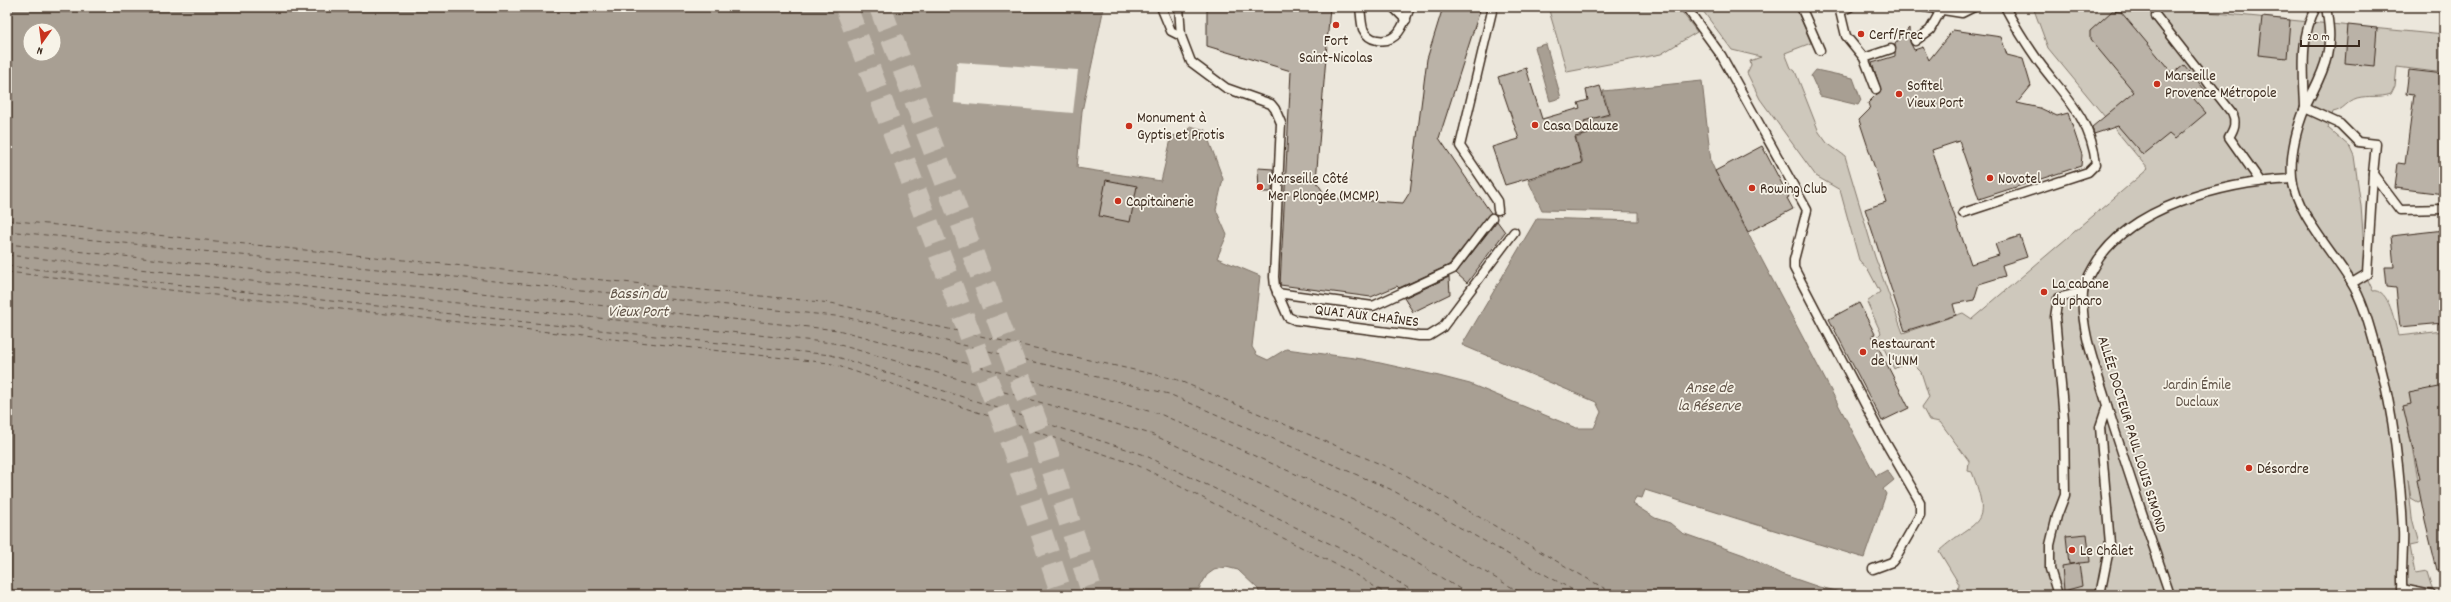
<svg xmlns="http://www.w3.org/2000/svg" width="2451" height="602" font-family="Dekko,sans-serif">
  <rect width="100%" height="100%" fill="#ece7dc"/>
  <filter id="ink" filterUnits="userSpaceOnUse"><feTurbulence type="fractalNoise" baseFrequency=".025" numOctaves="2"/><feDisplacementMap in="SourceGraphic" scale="8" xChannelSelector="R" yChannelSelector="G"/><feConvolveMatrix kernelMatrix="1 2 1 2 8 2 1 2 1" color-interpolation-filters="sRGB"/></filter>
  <g filter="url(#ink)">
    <g fill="#cec8bc" stroke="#84796d">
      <path d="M 1548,7 L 1678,7 L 1697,32 L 1661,54 L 1567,72 Z"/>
      <path d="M 1700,7 L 1796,7 L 1811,43 L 1785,53 L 1791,68 L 1795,71 L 1819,132 L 1827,143 L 1845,156 L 1875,257 L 1903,333 L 1963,313 L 1972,319 L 2148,169 L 2048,48 L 2033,7 L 2155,7 L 2444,35 L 2444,73 L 2397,67 L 2395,86 L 2391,94 C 2380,98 2368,95 2357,98 C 2347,101 2344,110 2333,112 L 2328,128 L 2350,147 L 2354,156 L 2361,206 L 2365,260 L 2363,269 L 2373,291 C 2389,287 2395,324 2398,336 L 2444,331 L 2444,397 L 2404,406 L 2422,500 L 2418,502 L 2411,498 L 2408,479 L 2412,518 L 2419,544 L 2410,546 L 2415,574 L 2427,572 L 2434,595 L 1958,595 L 1959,584 L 1939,551 C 1975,518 1994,530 1972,472 L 1968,471 L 1969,461 L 1940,422 L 1929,420 L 1922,407 L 1929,397 L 1921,372 L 1909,360 L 1894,369 L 1878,336 L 1881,333 L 1867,302 L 1880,292 L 1869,271 L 1859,260 L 1840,190 L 1816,176 L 1760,99 L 1747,73 L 1751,65 L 1750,61 L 1761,57 L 1732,50 Z"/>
    </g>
    <g fill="#a89f93" stroke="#7c7064" fill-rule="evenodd">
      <path d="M 7,7 L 1104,7 L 1082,111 L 1077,168 L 1161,181 L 1172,135 L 1187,138 L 1190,126 L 1205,130 L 1223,179 L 1216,210 L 1227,235 L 1217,258 L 1260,276 L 1252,347 L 1257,355 L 1268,360 L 1286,349 L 1362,359 L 1439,376 L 1470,384 L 1576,428 L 1594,428 L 1601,412 L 1596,402 L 1462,345 L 1537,218 L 1638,221 L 1638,212 L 1542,210 L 1528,180 L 1583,163 L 1576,138 L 1589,134 L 1584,120 L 1610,115 L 1603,91 L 1702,81 L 1711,162 L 1715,171 L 1876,476 L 1887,470 L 1894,480 L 1883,489 L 1886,494 L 1864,558 L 1645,490 L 1642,498 L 1636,497 L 1633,504 L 1655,518 L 1670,523 L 1682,533 L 1744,555 L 1781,574 L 1819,587 L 1854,595 L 1260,595 L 1258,589 L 1238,570 L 1226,567 L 1214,570 L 1207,575 L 1199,589 L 1072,595 L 7,595 ZM 30,30 L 54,30 L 54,54 L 30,54 Z"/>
      <path d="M 1546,44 L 1561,98 L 1550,101 L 1535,47 Z"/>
      <path d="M 1816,70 L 1853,78 L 1861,100 L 1858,105 L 1820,96 L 1811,76 Z"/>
    </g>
    <path fill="#ece7dc" d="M 957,62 L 1078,70 L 1073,113 L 954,103 Z"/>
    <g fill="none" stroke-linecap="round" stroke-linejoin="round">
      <g stroke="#615347" stroke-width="1" stroke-dasharray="5 4" stroke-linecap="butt">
        <path d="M 7,220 L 831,303 L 1175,379 L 1402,473 L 1616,595"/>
        <path d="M 7,231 L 845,317 L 1169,394 L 1390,489 L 1582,595"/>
        <path d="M 7,244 L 838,330 L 1160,414 L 1379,511 L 1525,595"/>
        <path d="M 7,255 L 833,343 L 1151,434 L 1369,534 L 1470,595"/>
        <path d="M 7,266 L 831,355 L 1142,454 L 1358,557 L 1419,595"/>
        <path d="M 7,272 L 829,363 L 1137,465 L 1351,572 L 1388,595"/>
      </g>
    </g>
    <g fill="#bab2a7" stroke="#3b2a1e">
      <path d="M 1207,7 L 1330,7 L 1316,181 L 1327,198 L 1403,203 L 1410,192 L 1427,59 L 1443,7 L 1481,7 L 1439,138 L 1477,194 L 1476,194 L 1480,197 L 1491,213 L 1449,265 L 1399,288 L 1397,286 L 1371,297 L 1280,285 L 1291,71 L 1207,46 Z"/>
      <path d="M 2112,11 L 2121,12 L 2173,74 L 2184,65 L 2205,90 L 2194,99 L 2206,113 L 2175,139 L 2169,134 L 2143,155 L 2118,126 L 2094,134 L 2092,127 L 2134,92 L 2090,39 L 2090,31 Z"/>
      <path d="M 2262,17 L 2290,20 L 2287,58 L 2258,55 Z"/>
      <path d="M 2348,25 L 2377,28 L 2374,66 L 2345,63 Z"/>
      <path d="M 1909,28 L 1910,42 L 1914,50 L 1923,47 L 1929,60 L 1953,30 L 2001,37 L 2007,55 L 2023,59 L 2031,86 L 2017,103 L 2040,108 L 2057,116 L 2068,113 L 2082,155 L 2081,166 L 1979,199 L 1959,141 L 1932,150 L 1971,264 L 1999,255 L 1995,244 L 2020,236 L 2027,257 L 2002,265 L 2005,276 L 1979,284 L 1974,300 L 1953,304 L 1956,315 L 1905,331 L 1865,209 L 1886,202 L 1859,120 L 1870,109 L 1868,103 L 1881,90 L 1872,63 L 1895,56 L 1895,44 Z"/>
      <path d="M 1526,68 L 1542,119 L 1580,108 L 1578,103 L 1588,100 L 1586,90 L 1600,86 L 1609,114 L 1584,121 L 1588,134 L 1575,137 L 1582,163 L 1505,185 L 1492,147 L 1519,139 L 1498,77 Z"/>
      <path d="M 2409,70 L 2444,74 L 2444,194 L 2395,188 L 2398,163 L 2405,164 L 2414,95 L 2406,94 Z"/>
      <path d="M 1762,146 L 1789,197 L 1787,198 L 1793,209 L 1748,232 L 1715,171 Z"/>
      <path d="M 1258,168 L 1273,169 L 1272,192 L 1259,192 Z"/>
      <path d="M 1106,180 L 1137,186 L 1130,222 L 1099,216 Z"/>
      <path d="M 1497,221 L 1505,232 L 1467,283 L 1456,273 Z"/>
      <path d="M 2444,230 L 2444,323 L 2400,327 L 2396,288 L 2387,287 L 2385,267 L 2394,267 L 2391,236 Z"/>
      <path d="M 1449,277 L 1450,294 L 1413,312 L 1404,298 Z"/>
      <path d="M 1859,303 L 1875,334 L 1872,335 L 1909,408 L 1882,421 L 1829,319 Z"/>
      <path d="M 2444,386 L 2444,569 L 2437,570 L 2425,520 L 2417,480 L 2420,479 L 2403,406 L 2411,404 L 2409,393 Z"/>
      <path d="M 2087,534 L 2090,562 L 2069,564 L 2066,536 Z"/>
      <path d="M 2079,563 L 2082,586 L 2064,591 L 2062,566 Z"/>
    </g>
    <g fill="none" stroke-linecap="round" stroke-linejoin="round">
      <g stroke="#c9c1b6" stroke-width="22" stroke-dasharray="22 11" stroke-linecap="butt">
        <path d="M 846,7 L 1013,448 L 1062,595"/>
        <path d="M 880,7 L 1042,437 L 1093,595"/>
      </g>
      <defs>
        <g id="service">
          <path d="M 1161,7 L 1171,31 L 1181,36"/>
          <path d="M 1179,7 L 1181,36 L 1191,62 L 1226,88 L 1271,104 L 1275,109 L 1281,123 L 1274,277 L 1275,287 L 1288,317 L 1295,320 L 1419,336 L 1429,336 L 1442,328 L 1514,232"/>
          <path d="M 1360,7 C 1361,14 1361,22 1363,29 C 1366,35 1370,39 1377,40 C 1398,44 1404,24 1410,7"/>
          <path d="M 1393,7 L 1406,20"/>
          <path d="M 1493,7 L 1460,146 L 1497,201 L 1498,210"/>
          <path d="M 1686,7 L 1721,55 L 1807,210 L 1794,260 L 1794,268 L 1879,431 L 1920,502 L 1920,515 L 1896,557 L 1892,562 L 1873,569"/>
          <path d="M 1801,7 L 1820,50"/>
          <path d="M 1839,7 L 1846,36 L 1864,58 L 1876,89"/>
          <path d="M 1924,7 L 1962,13 L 1974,7"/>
          <path d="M 2326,7 C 2329,24 2331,39 2327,56 C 2323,75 2313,90 2305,108 C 2297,128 2290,155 2292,177 C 2295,212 2333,252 2351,282 C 2363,301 2369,325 2375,346 C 2393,405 2400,469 2403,530 C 2404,550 2400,577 2403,595"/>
          <path d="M 1841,11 L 1850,7"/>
          <path d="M 2156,16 L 2232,113 C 2237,122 2234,129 2229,137 L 2260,181"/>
          <path d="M 1915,41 L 1930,30 L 1941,10"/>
          <path d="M 1864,58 L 1891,49"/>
          <path d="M 2305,107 C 2304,73 2299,38 2316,7"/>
          <path d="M 2305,108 L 2340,124 L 2358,142 L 2376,144 L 2373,174 L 2400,210 L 2444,209"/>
          <path d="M 1963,213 L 2088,172 L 2096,164 C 2091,118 2064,96 2039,62 C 2027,45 2015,26 2005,7"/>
          <path d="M 2352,283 L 2367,274 L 2373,174"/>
          <path d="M 1277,293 L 1373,306 L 1453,269 L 1492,218"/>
          <path d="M 2402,589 L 2431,595"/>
          <path d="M 2058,595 L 2050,569 L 2050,545 L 2057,516 L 2065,495 L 2064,419 L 2055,317 L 2058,298 L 2083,292"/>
          <path d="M 2100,595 L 2110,544 L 2100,427 L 2107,406"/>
          <path d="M 2170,595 C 2148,531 2126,467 2106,402 C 2096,368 2080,330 2083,293 C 2084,285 2089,275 2093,268 C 2127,206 2226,182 2292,179"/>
        </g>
      </defs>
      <use href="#service" stroke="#3b2a1e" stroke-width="11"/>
      <use href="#service" stroke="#f7f3e8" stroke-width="8"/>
    </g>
  </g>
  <g fill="#c8321e" stroke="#f7f3e8" stroke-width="1.5">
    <circle cx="1336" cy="25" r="4"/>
    <circle cx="1861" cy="34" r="4"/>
    <circle cx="2157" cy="84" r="4"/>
    <circle cx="1899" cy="94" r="4"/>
    <circle cx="1535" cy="125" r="4"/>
    <circle cx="1129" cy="126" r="4"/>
    <circle cx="1990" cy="178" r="4"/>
    <circle cx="1260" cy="187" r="4"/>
    <circle cx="1752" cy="188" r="4"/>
    <circle cx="1118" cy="201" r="4"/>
    <circle cx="2044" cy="292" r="4"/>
    <circle cx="1863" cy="352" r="4"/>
    <circle cx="2249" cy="468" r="4"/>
    <circle cx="2072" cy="550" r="4"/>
  </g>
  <g text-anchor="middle" stroke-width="3.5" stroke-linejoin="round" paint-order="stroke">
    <g font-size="15" fill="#3b2a1e" stroke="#f7f3e8" text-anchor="start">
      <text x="1869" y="39">Cerf/Frec</text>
      <text x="1336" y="45" text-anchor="middle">Fort<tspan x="1336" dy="17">Saint-Nicolas</tspan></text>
      <text x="2165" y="80">Marseille<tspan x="2165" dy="17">Provence Métropole</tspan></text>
      <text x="1907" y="90">Sofitel<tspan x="1907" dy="17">Vieux Port</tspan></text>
      <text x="1137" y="122">Monument à<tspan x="1137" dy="17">Gyptis et Protis</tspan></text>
      <text x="1543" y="130">Casa Dalauze</text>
      <text x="1268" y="183">Marseille Côté<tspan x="1268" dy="17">Mer Plongée (MCMP)</tspan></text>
      <text x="1998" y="183">Novotel</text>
      <text x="1760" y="193">Rowing Club</text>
      <text x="1126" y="206">Capitainerie</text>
      <text x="2052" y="288">La cabane<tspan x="2052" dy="17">du pharo</tspan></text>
      <text x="1871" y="348">Restaurant<tspan x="1871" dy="17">de l'UNM</tspan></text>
      <text x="2257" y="473">Désordre</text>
      <text x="2080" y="555">Le Châlet</text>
    </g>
    <g font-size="15" fill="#3b2a1e" stroke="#f7f3e8">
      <text transform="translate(1367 315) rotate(7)" y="5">QUAI AUX CHAÎNES</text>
      <text transform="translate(2133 434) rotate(73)" y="5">ALLÉE DOCTEUR PAUL LOUIS SIMOND</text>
    </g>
    <g font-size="15" fill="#605246" stroke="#f7f3e8">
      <text x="2197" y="389">Jardin Émile<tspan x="2197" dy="17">Duclaux</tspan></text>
    </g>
    <g font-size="16" font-style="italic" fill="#615347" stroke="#f7f3e8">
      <text x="638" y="298">Bassin du<tspan x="638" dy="18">Vieux Port</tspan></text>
      <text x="1709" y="392">Anse de<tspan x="1709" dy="18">la Réserve</tspan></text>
    </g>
  </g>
  <rect width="2451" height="602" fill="none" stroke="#f7f3e8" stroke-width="24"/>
  <rect x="12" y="12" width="2427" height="578" fill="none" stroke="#3b2a1e" stroke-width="1.5" filter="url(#ink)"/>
  <g transform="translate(42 42) rotate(194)"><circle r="19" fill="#f7f3e8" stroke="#aca397"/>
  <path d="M0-3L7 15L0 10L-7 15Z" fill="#c8321e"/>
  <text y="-6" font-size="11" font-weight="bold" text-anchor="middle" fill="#3b2a1e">N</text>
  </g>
  <path d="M2301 40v6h58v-6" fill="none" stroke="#3b2a1e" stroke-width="2"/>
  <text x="2307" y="40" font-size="12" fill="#3b2a1e" stroke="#f7f3e8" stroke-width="3" paint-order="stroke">20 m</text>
</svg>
